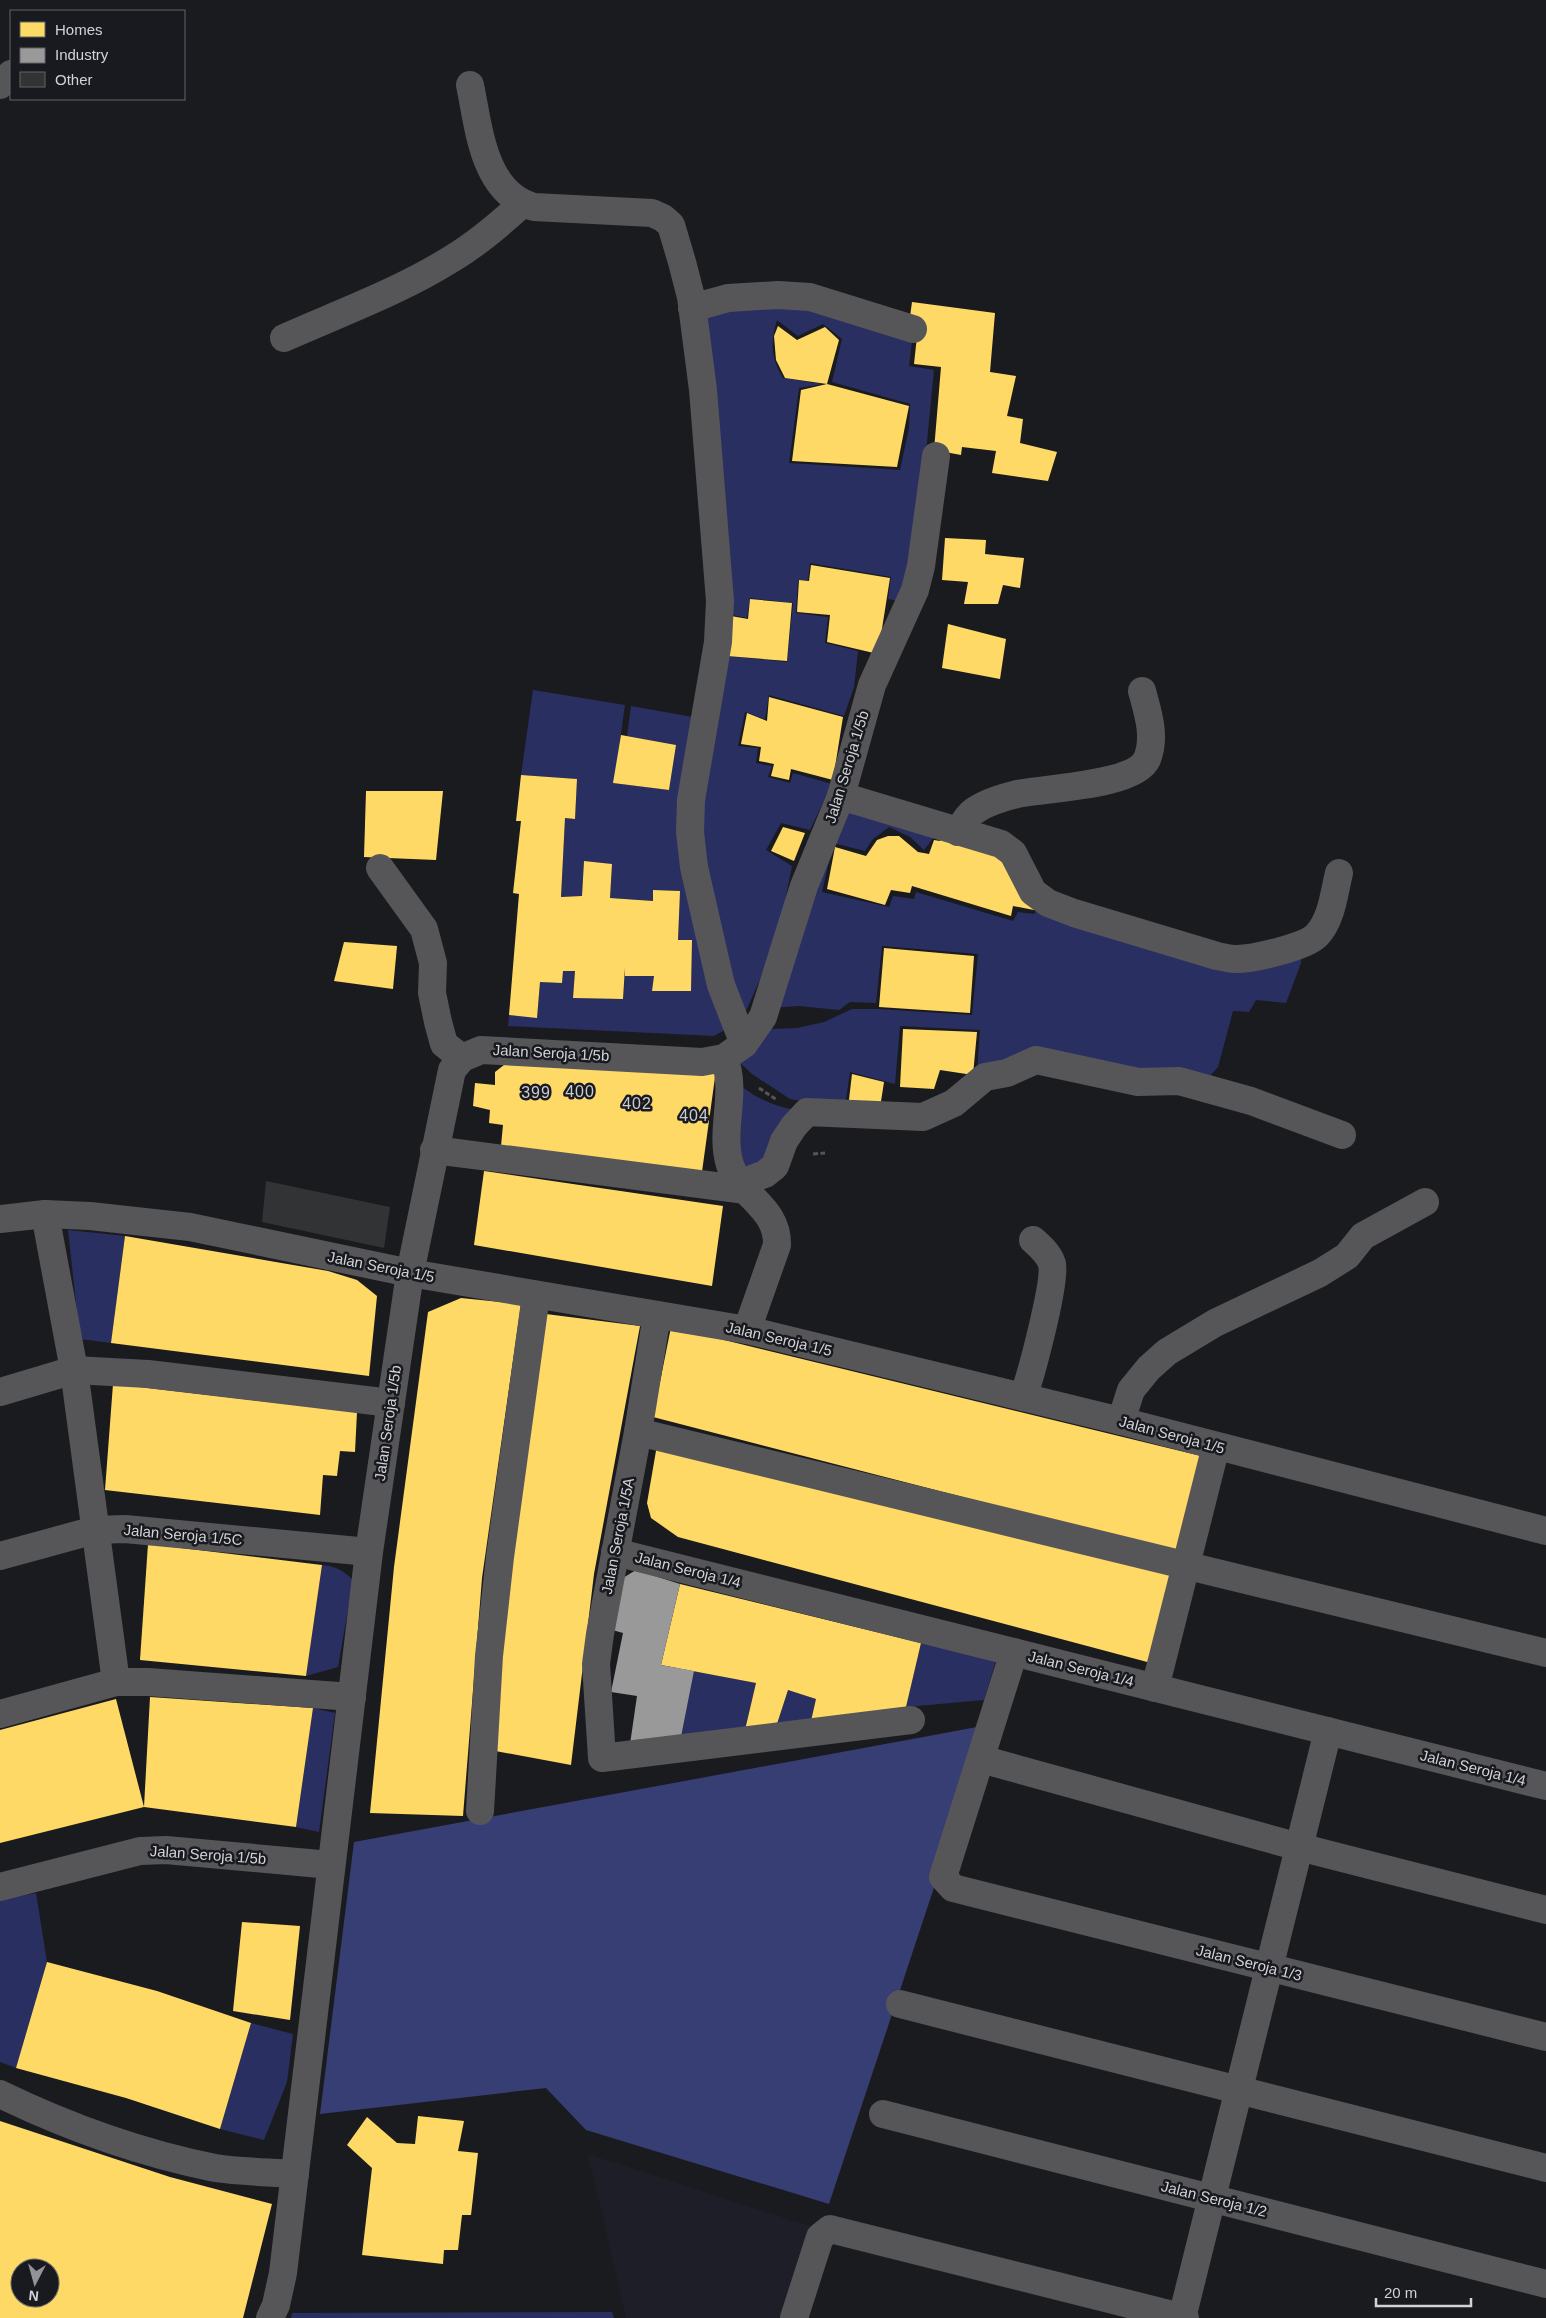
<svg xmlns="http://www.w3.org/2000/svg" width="1546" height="2318" font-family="Arial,sans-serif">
  <rect width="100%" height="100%" fill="#1a1b1e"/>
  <path fill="#1d1e28" d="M 588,2154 L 819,2229 L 792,2318 L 626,2318 Z"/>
  <g fill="#2a2f62" fill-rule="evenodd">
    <path d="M 793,301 L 913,333 L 909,366 L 934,370 L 926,452 L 906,602 L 888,599 L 891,577 L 810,563 L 808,580 L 798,580 L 796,613 L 828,617 L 825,643 L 858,651 L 854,687 L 844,716 L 769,695 L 765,719 L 745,712 L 738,746 L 758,748 L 756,763 L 772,766 L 768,777 L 790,783 L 793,773 L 832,784 L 810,830 L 781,823 L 766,850 L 792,866 L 777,941 L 742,1020 L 693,839 L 719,643 L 696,311 ZM 777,320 L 798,336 L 823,324 L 842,339 L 832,382 L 910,404 L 909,428 L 900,470 L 789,463 L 799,388 L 823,384 L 783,378 C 771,358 770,342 777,320 ZM 750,598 L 793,603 L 787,662 L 727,656 L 732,615 L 747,618 Z"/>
    <path d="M 533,690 L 625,705 L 614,783 L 669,790 L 676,745 L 627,736 L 631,706 L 693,717 L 682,800 L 725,1030 L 714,1036 L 508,1026 L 509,1015 L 537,1017 L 540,982 L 562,983 L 563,971 L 575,971 L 573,998 L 623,999 L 625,976 L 654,976 L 653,991 L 691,991 L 692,940 L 678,940 L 679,891 L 653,890 L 653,901 L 610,898 L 612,864 L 584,861 L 582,896 L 561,897 L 565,818 L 575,819 L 577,779 L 521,775 Z"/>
    <path d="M 866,808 L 938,832 L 924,850 L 910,837 L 889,827 L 872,840 L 865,851 L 833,843 L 822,892 L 889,907 L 893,896 L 914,899 L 916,892 L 1013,921 L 1018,912 L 1034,914 L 1040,906 L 1131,936 L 1301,954 L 1301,963 L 1286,1003 L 1256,1000 L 1249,1012 L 1233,1011 L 1218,1067 L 1209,1077 L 1115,1070 L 977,1073 L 980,1030 L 900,1026 L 895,1084 L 850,1072 L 846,1099 L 839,1107 L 790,1099 L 752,1074 L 738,1061 L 757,1049 L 770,1029 L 797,1028 L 824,1022 L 852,1009 L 878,1009 L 972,1015 L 978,954 L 882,946 L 876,1003 L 850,1002 L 839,1010 L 799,1006 L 770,1008 L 842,813 Z"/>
    <path d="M 737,1083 C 753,1096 770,1105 791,1109 L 773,1156 L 748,1171 L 741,1161 Z"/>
    <path d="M 68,1230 L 125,1236 L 111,1343 L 80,1339 Z"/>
    <path d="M 322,1565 C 335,1566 344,1571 353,1580 L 338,1667 L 306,1676 Z"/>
    <path d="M 921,1643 L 996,1660 L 984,1700 L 906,1707 Z"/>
    <path d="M 694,1671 L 756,1683 L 745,1730 L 680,1742 Z"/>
    <path d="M 788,1690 L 816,1699 L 811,1721 L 776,1727 Z"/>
    <path d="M 313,1708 L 335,1713 L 319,1832 L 296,1827 Z"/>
    <path d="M 36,1893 L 47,1962 L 16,2068 L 0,2062 L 0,1900 Z"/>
    <path d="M 251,2023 L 293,2034 L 287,2082 L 264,2140 L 220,2129 Z"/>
    <path d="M 612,2312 L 614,2318 L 291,2318 L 292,2313 Z"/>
  </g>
  <path fill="#373e74" d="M 988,1725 L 829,2204 L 586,2130 L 546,2088 L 320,2114 L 354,1842 Z"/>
  <g fill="#ffd966" fill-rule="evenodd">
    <path d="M 912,302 L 995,313 L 990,372 L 1016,376 L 1007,416 L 1023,419 L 1020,443 L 1057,452 L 1048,481 L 992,473 L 996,451 L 962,447 L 961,455 L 934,450 L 941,367 L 914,364 L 918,327 L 909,324 Z"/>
    <path d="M 778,326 L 797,340 L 825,327 L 839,340 L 827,384 L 909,406 L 897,467 L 792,461 L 801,390 L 827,384 L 785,378 L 776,360 L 774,336 Z"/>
    <path d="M 945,538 L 986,540 L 985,554 L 1024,558 L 1020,588 L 1003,585 L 998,604 L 964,604 L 968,582 L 942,580 Z"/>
    <path d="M 811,565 L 890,578 L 878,654 L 827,642 L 830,615 L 797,612 L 799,580 L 809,581 Z"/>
    <path d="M 750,599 L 792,603 L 787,661 L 727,656 L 731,616 L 748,619 Z"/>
    <path d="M 948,624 L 1006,639 L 1000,679 L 942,668 Z"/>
    <path d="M 769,697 L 843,717 L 833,780 L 791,769 L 789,780 L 771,776 L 774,764 L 759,761 L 761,747 L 741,744 L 747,713 L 767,721 Z"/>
    <path d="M 621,735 L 676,745 L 669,790 L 613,783 Z"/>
    <path d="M 521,775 L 577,779 L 575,819 L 565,818 L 561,897 L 582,896 L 584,861 L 612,864 L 610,898 L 653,901 L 653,890 L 680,891 L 678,940 L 692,940 L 691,991 L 652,991 L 654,976 L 625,976 L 625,968 L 623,999 L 573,998 L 575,971 L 563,971 L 562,983 L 540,982 L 537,1018 L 509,1015 L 519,894 L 513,893 L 521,821 L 516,821 Z"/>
    <path d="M 366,791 L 443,791 L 436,860 L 364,857 Z"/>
    <path d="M 783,827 L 805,833 L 794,861 L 771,851 Z"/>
    <path d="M 888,836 L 899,836 L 918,852 L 929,854 L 934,840 L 940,841 L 942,836 L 1013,861 L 1035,898 L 1034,910 L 1013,906 L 1011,916 L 912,886 L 910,893 L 891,890 L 885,905 L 827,889 L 835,847 L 866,856 L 877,840 Z"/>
    <path d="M 344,942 L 397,946 L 393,989 L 334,981 Z"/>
    <path d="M 884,948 L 974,956 L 970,1013 L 879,1007 Z"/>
    <path d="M 903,1029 L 977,1032 L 973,1075 L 940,1070 L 934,1089 L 900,1087 Z"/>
    <path d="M 513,1058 L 716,1070 L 701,1179 L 501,1146 L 503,1125 L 489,1123 L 490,1110 L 473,1106 L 475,1083 L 495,1085 L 495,1072 Z"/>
    <path d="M 852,1074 L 884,1082 L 879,1114 L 848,1108 Z"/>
    <path d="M 484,1171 L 723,1206 L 712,1286 L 474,1245 Z"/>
    <path d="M 125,1236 L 328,1271 L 357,1280 L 377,1296 L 369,1376 L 111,1343 Z"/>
    <path d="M 461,1298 L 521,1304 L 482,1578 L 463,1816 L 370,1813 L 394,1567 L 428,1312 Z"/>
    <path d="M 546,1314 L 640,1326 L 594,1574 L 571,1765 L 490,1750 L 509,1562 Z"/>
    <path d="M 671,1327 L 1201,1456 L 1176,1552 L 653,1417 Z"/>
    <path d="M 113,1384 L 357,1412 L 355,1452 L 340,1451 L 337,1476 L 323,1475 L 320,1515 L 105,1490 Z"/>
    <path d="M 657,1445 L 1171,1573 L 1151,1663 L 678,1537 L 651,1518 L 647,1503 Z"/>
    <path d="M 148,1544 L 322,1565 L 306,1676 L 140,1660 Z"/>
    <path d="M 680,1584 L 921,1643 L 906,1707 L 811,1721 L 816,1699 L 788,1690 L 776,1727 L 745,1730 L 756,1683 L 661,1665 Z"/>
    <path d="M 150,1697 L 313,1708 L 296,1827 L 144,1807 L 0,1843 L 0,1730 L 116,1699 L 144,1807 Z"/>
    <path d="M 242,1922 L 300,1926 L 290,2020 L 233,2011 Z"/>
    <path d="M 47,1962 L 157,1991 L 251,2023 L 220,2129 L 126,2098 L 16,2068 Z"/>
    <path d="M 418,2116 L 464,2121 L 458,2151 L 478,2153 L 471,2215 L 462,2215 L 458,2250 L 444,2250 L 443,2264 L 362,2255 L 372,2168 L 347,2145 L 367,2117 L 397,2143 L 415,2144 Z"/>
    <path d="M 0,2121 L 170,2177 L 272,2204 L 243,2318 L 0,2318 ZM 20,2268 L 50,2268 L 50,2298 L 20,2298 Z"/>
  </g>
  <path fill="#999" d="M 636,1570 L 680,1584 L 661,1665 L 694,1671 L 680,1742 L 629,1751 L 637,1696 L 611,1692 L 623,1633 L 609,1629 L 618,1581 Z"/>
  <path fill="#323335" d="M 266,1181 L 390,1207 L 384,1248 L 262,1222 Z"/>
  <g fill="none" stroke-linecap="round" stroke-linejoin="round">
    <g stroke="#555658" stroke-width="3" stroke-dasharray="5 2.5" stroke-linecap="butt">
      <path d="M 759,1088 L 777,1100"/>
      <path d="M 813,1154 L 825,1153"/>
    </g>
    <g stroke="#565659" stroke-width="28">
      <path d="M 0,85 L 11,74"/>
      <path d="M 470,85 C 479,128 483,193 534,207 L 652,213 L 663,218 L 671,225 L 682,262 L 691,297 L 703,390 L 720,601 L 718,642 L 691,800 L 690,832 L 694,867 L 715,959 L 721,985 L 744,1044"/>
      <path d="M 692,308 L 728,298 L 778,295 L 810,297 L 913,329"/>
      <path d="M 284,338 C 340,313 401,291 453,258 C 478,243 500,224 522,204"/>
      <path d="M 841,796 L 1001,844 L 1013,853 L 1033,892 L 1048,903 L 1074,913 L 1217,956 C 1223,957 1230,959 1236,959 C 1253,959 1306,947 1317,935 C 1332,919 1334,893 1339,873"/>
      <path d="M 958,832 C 962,825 968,815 974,811 C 987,802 1002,798 1017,794 C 1044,788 1135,786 1147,759 C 1156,737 1148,713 1142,691"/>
      <path d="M 380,868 L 424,929 L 433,963 L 432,993 L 438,1022 L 444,1044 L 462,1058"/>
      <path d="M 724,1058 C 738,1093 719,1130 730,1165 C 740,1197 778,1207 777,1245 L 747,1330"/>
      <path d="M 434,1150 L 746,1190"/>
      <path d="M 741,1183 L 765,1174 L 775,1166 L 784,1141 L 794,1126 L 807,1112 L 923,1117 L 954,1103 L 985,1077 L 1007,1073 L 1036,1060 L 1138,1082 L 1179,1081 L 1251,1101 L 1342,1135"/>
      <path d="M 45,1214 L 74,1370 L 116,1682"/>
      <path d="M 0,1219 L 45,1214 L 90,1216 L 190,1227 L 410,1273 L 747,1330 L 1121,1421 L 1546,1531"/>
      <path d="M 657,1315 L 638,1432 L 600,1634 L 596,1664 L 602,1758 L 911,1720"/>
      <path d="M 0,1392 L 74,1370 L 148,1374 L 391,1403"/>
      <path d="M 1023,1397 C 1031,1376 1056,1282 1052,1264 C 1049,1254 1041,1247 1033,1240"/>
      <path d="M 1121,1421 L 1131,1390 L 1149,1368 L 1167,1352 L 1215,1323 L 1320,1273 L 1347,1256 L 1363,1236 L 1425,1202"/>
      <path d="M 638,1432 L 1546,1653"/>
      <path d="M 615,1552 L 1546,1786"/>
      <path d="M 0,1556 L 95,1530 L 125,1529 L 369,1552"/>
      <path d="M 1014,1652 L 943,1877 L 953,1888 L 1546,2037"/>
      <path d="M 1155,1688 L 1216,1446"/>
      <path d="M 0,1714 L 116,1682 L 148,1682 L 352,1697"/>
      <path d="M 981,1759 L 1299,1847 L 1546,1910"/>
      <path d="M 480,1811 L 489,1656 L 500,1557 L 536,1295"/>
      <path d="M 0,1887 L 140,1851 L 166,1850 L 331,1865"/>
      <path d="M 900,2004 L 1546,2168"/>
      <path d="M 0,2094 C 68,2127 141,2153 215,2168 C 241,2172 268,2172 295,2174"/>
      <path d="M 883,2114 L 1546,2284"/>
      <path d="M 270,2318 L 276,2305 L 283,2273 L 369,1552 L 410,1273 L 452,1070 L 462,1058 L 481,1050 L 702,1062 L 724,1058 L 744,1044 L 763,1017 L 804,886 L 841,796 L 872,685 L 915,590 L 921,566 L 936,456"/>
      <path d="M 794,2318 L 820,2237 L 830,2229 L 1185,2318"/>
      <path d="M 1182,2318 L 1328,1731"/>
    </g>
  </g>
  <g text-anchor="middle" stroke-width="5" stroke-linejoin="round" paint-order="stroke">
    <g font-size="15" fill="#d2d3d6" stroke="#191a1f">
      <text transform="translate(847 767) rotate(-73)" y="5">Jalan Seroja 1/5b</text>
      <text transform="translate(551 1053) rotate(3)" y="5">Jalan Seroja 1/5b</text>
      <text transform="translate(381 1267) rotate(11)" y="5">Jalan Seroja 1/5</text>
      <text transform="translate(779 1339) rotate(13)" y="5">Jalan Seroja 1/5</text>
      <text transform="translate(388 1423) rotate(-82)" y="5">Jalan Seroja 1/5b</text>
      <text transform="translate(1172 1435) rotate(15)" y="5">Jalan Seroja 1/5</text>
      <text transform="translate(183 1535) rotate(5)" y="5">Jalan Seroja 1/5C</text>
      <text transform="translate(618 1536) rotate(-79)" y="5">Jalan Seroja 1/5A</text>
      <text transform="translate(688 1570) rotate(14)" y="5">Jalan Seroja 1/4</text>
      <text transform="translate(1081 1669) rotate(14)" y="5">Jalan Seroja 1/4</text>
      <text transform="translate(1473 1768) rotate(14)" y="5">Jalan Seroja 1/4</text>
      <text transform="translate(208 1855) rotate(4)" y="5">Jalan Seroja 1/5b</text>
      <text transform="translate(1249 1963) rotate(14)" y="5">Jalan Seroja 1/3</text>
      <text transform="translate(1214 2199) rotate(14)" y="5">Jalan Seroja 1/2</text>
    </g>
    <g font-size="16" letter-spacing="1" fill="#cccdd4" stroke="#191a1f">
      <text x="580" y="1097">400</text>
      <text x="536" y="1098">399</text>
      <text x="637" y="1109">402</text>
      <text x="694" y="1121">404</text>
    </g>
  </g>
  <rect x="10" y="10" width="175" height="90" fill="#191a1f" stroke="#636468"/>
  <rect x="20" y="22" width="25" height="15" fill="#ffd966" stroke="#636468"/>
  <text x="55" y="35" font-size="15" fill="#d2d3d6">Homes</text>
  <rect x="20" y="48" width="25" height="15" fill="#999999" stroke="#636468"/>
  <text x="55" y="60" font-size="15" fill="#d2d3d6">Industry</text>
  <rect x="20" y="72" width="25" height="15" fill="#323335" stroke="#636468"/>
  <text x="55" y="85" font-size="15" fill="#d2d3d6">Other</text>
  <g transform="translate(35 2283) rotate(186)"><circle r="24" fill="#191a1f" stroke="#636468"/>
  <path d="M0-4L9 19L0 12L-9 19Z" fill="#929396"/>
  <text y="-8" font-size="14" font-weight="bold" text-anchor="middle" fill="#d2d3d6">N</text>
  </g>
  <path d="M1376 2298v8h95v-8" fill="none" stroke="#d2d3d6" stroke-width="2.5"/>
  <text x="1384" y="2298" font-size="15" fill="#d2d3d6" stroke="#191a1f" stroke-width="4" paint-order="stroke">20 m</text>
</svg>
